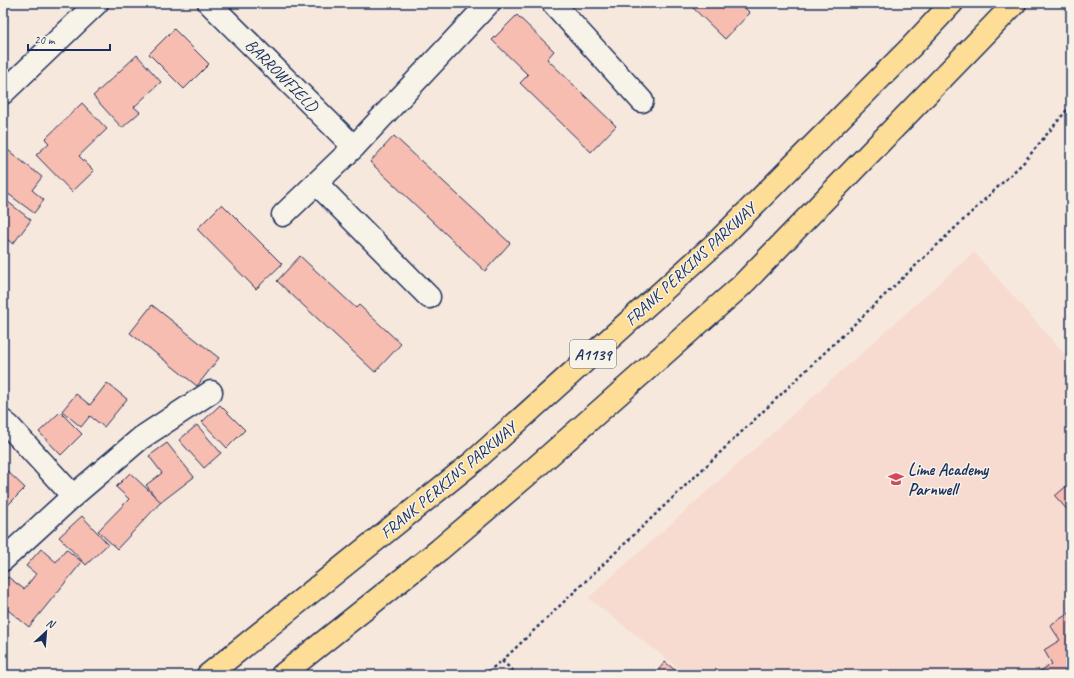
<svg xmlns="http://www.w3.org/2000/svg" width="1074" height="678" font-family="Caveat,sans-serif">
  <rect width="100%" height="100%" fill="#f7e8dd"/>
  <filter id="ink" filterUnits="userSpaceOnUse"><feTurbulence type="fractalNoise" baseFrequency=".025" numOctaves="2"/><feDisplacementMap in="SourceGraphic" scale="8" xChannelSelector="R" yChannelSelector="G"/><feConvolveMatrix kernelMatrix="1 2 1 2 8 2 1 2 1" color-interpolation-filters="sRGB"/></filter>
  <g filter="url(#ink)">
    <path fill="#f7dbd0" d="M 974,252 L 1071,361 L 1071,675 L 687,675 L 588,598 Z"/>
    <g fill="#f7bdb0" stroke="#1b2f5e">
      <path d="M 688,3 L 740,3 L 750,13 L 725,39 Z"/>
      <path d="M 517,15 L 554,51 L 547,59 L 616,126 L 591,152 L 520,83 L 528,75 L 492,40 Z"/>
      <path d="M 174,29 L 209,64 L 184,89 L 149,54 Z"/>
      <path d="M 137,55 L 161,82 L 134,107 L 140,112 L 122,128 L 93,96 Z"/>
      <path d="M 82,103 L 107,129 L 79,156 L 94,171 L 72,192 L 36,155 L 49,143 L 45,139 Z"/>
      <path d="M 394,136 L 510,243 L 485,271 L 370,162 Z"/>
      <path d="M 4,147 L 42,177 L 32,190 L 44,200 L 34,213 L 3,190 Z"/>
      <path d="M 3,198 L 31,220 L 13,244 L 3,236 Z"/>
      <path d="M 222,204 L 282,264 L 256,289 L 197,229 Z"/>
      <path d="M 300,256 L 356,308 L 359,305 L 401,344 L 375,372 L 277,281 Z"/>
      <path d="M 152,305 L 219,358 L 197,386 L 130,333 Z"/>
      <path d="M 107,383 L 127,399 L 104,427 L 90,416 L 81,427 L 62,411 L 76,394 L 90,405 Z"/>
      <path d="M 220,405 L 245,430 L 227,448 L 202,422 Z"/>
      <path d="M 60,412 L 82,434 L 61,455 L 39,432 Z"/>
      <path d="M 197,425 L 221,453 L 204,468 L 179,440 Z"/>
      <path d="M 167,443 L 194,477 L 160,503 L 146,485 L 162,473 L 149,456 Z"/>
      <path d="M 3,467 L 25,488 L 3,510 Z"/>
      <path d="M 130,473 L 161,502 L 117,549 L 98,531 L 129,499 L 116,487 Z"/>
      <path d="M 1071,482 L 1071,514 L 1055,496 Z"/>
      <path d="M 82,516 L 108,544 L 86,565 L 59,537 Z"/>
      <path d="M 41,549 L 56,562 L 66,549 L 82,562 L 29,627 L 3,606 L 3,583 L 8,577 L 24,589 L 36,574 L 26,566 Z"/>
      <path d="M 1071,612 L 1071,675 L 1034,675 L 1052,664 L 1044,650 L 1060,640 L 1050,625 Z"/>
      <path d="M 665,662 L 681,675 L 654,675 Z"/>
      <path d="M 3,665 L 13,675 L 3,675 Z"/>
    </g>
    <g fill="none" stroke-linecap="round" stroke-linejoin="round">
      <defs>
        <g id="minor">
          <path d="M 209,3 L 354,147"/>
          <path d="M 553,3 L 642,101"/>
          <path d="M 317,184 L 429,297"/>
          <path d="M 283,215 L 354,147 L 489,3"/>
          <path d="M 3,421 L 9,426 L 73,496"/>
          <path d="M 3,560 L 73,496 L 141,438 L 211,392"/>
        </g>
        <path id="tertiary" d="M 3,93 L 97,3"/>
        <g id="trunk">
          <path d="M 208,675 L 473,462 L 717,242 L 911,47 L 952,3"/>
          <path d="M 282,675 L 439,550 L 526,476 L 741,286 L 1015,3"/>
        </g>
      </defs>
      <use href="#minor" stroke="#1b2f5e" stroke-width="25"/>
      <use href="#tertiary" stroke="#1b2f5e" stroke-width="25"/>
      <use href="#trunk" stroke="#1b2f5e" stroke-width="25"/>
      <g stroke="#1b2f5e" stroke-width="2.5" stroke-dasharray="3 3" stroke-linecap="butt">
        <path d="M 502,661 L 518,675"/>
        <path d="M 483,675 L 502,661 L 1024,162 L 1071,105"/>
      </g>
      <use href="#minor" stroke="#f7f3e8" stroke-width="22"/>
      <use href="#tertiary" stroke="#f7f3e8" stroke-width="22"/>
      <use href="#trunk" stroke="#fedd96" stroke-width="22"/>
    </g>
  </g>
  <defs>
    <symbol id="school-bare" viewBox="-9 -9 18 18"><path d="M0-5L7-2L0 1L-7-2ZM-4 1L0 2.5L4 1V4Q0 6-4 4Z" fill="#d1495b" stroke="#f7f3e8" stroke-width="2.5" paint-order="stroke"/></symbol>
  </defs>
  <g fill-rule="evenodd">
    <use href="#school-bare" x="885" y="468" width="22" height="22"/>
  </g>
  <g text-anchor="middle" stroke-width="3" stroke-linejoin="round" paint-order="stroke">
    <rect fill="#f7f3e8" stroke="#5d6a87" stroke-width="1" x="570" y="340" width="46" height="28" rx="3"/>
    <g font-size="16" font-weight="bold" fill="#1b2f5e">
      <text x="593" y="360">A1139</text>
    </g>
    <g font-size="17" fill="#1b2f5e" stroke="#f7f3e8">
      <text transform="translate(282 75) rotate(45)" y="6">BARROWFIELD</text>
      <text transform="translate(690 264) rotate(-43)" y="6">FRANK PERKINS PARKWAY</text>
      <text transform="translate(448 480) rotate(-40)" y="6">FRANK PERKINS PARKWAY</text>
    </g>
    <g font-size="17" font-weight="bold" fill="#1b2f5e" stroke="#f7f3e8" text-anchor="start">
      <text x="908" y="475">Lime Academy<tspan x="908" dy="20">Parnwell</tspan></text>
    </g>
  </g>
  <rect width="1074" height="678" fill="none" stroke="#f7f3e8" stroke-width="16"/>
  <rect x="8" y="8" width="1058" height="662" fill="none" stroke="#1b2f5e" stroke-width="1.5" filter="url(#ink)"/>
  <g transform="translate(46 632) rotate(26)" stroke="#f7f3e8" stroke-width="3" paint-order="stroke">
  <path d="M0-3L7 15L0 10L-7 15Z" fill="#1b2f5e"/>
  <text y="-6" font-size="11" font-weight="bold" text-anchor="middle" fill="#1b2f5e">N</text>
  </g>
  <path d="M28 44v6h82v-6" fill="none" stroke="#1b2f5e" stroke-width="2"/>
  <text x="34" y="44" font-size="12" fill="#1b2f5e" stroke="#f7f3e8" stroke-width="3" paint-order="stroke">20 m</text>
</svg>
